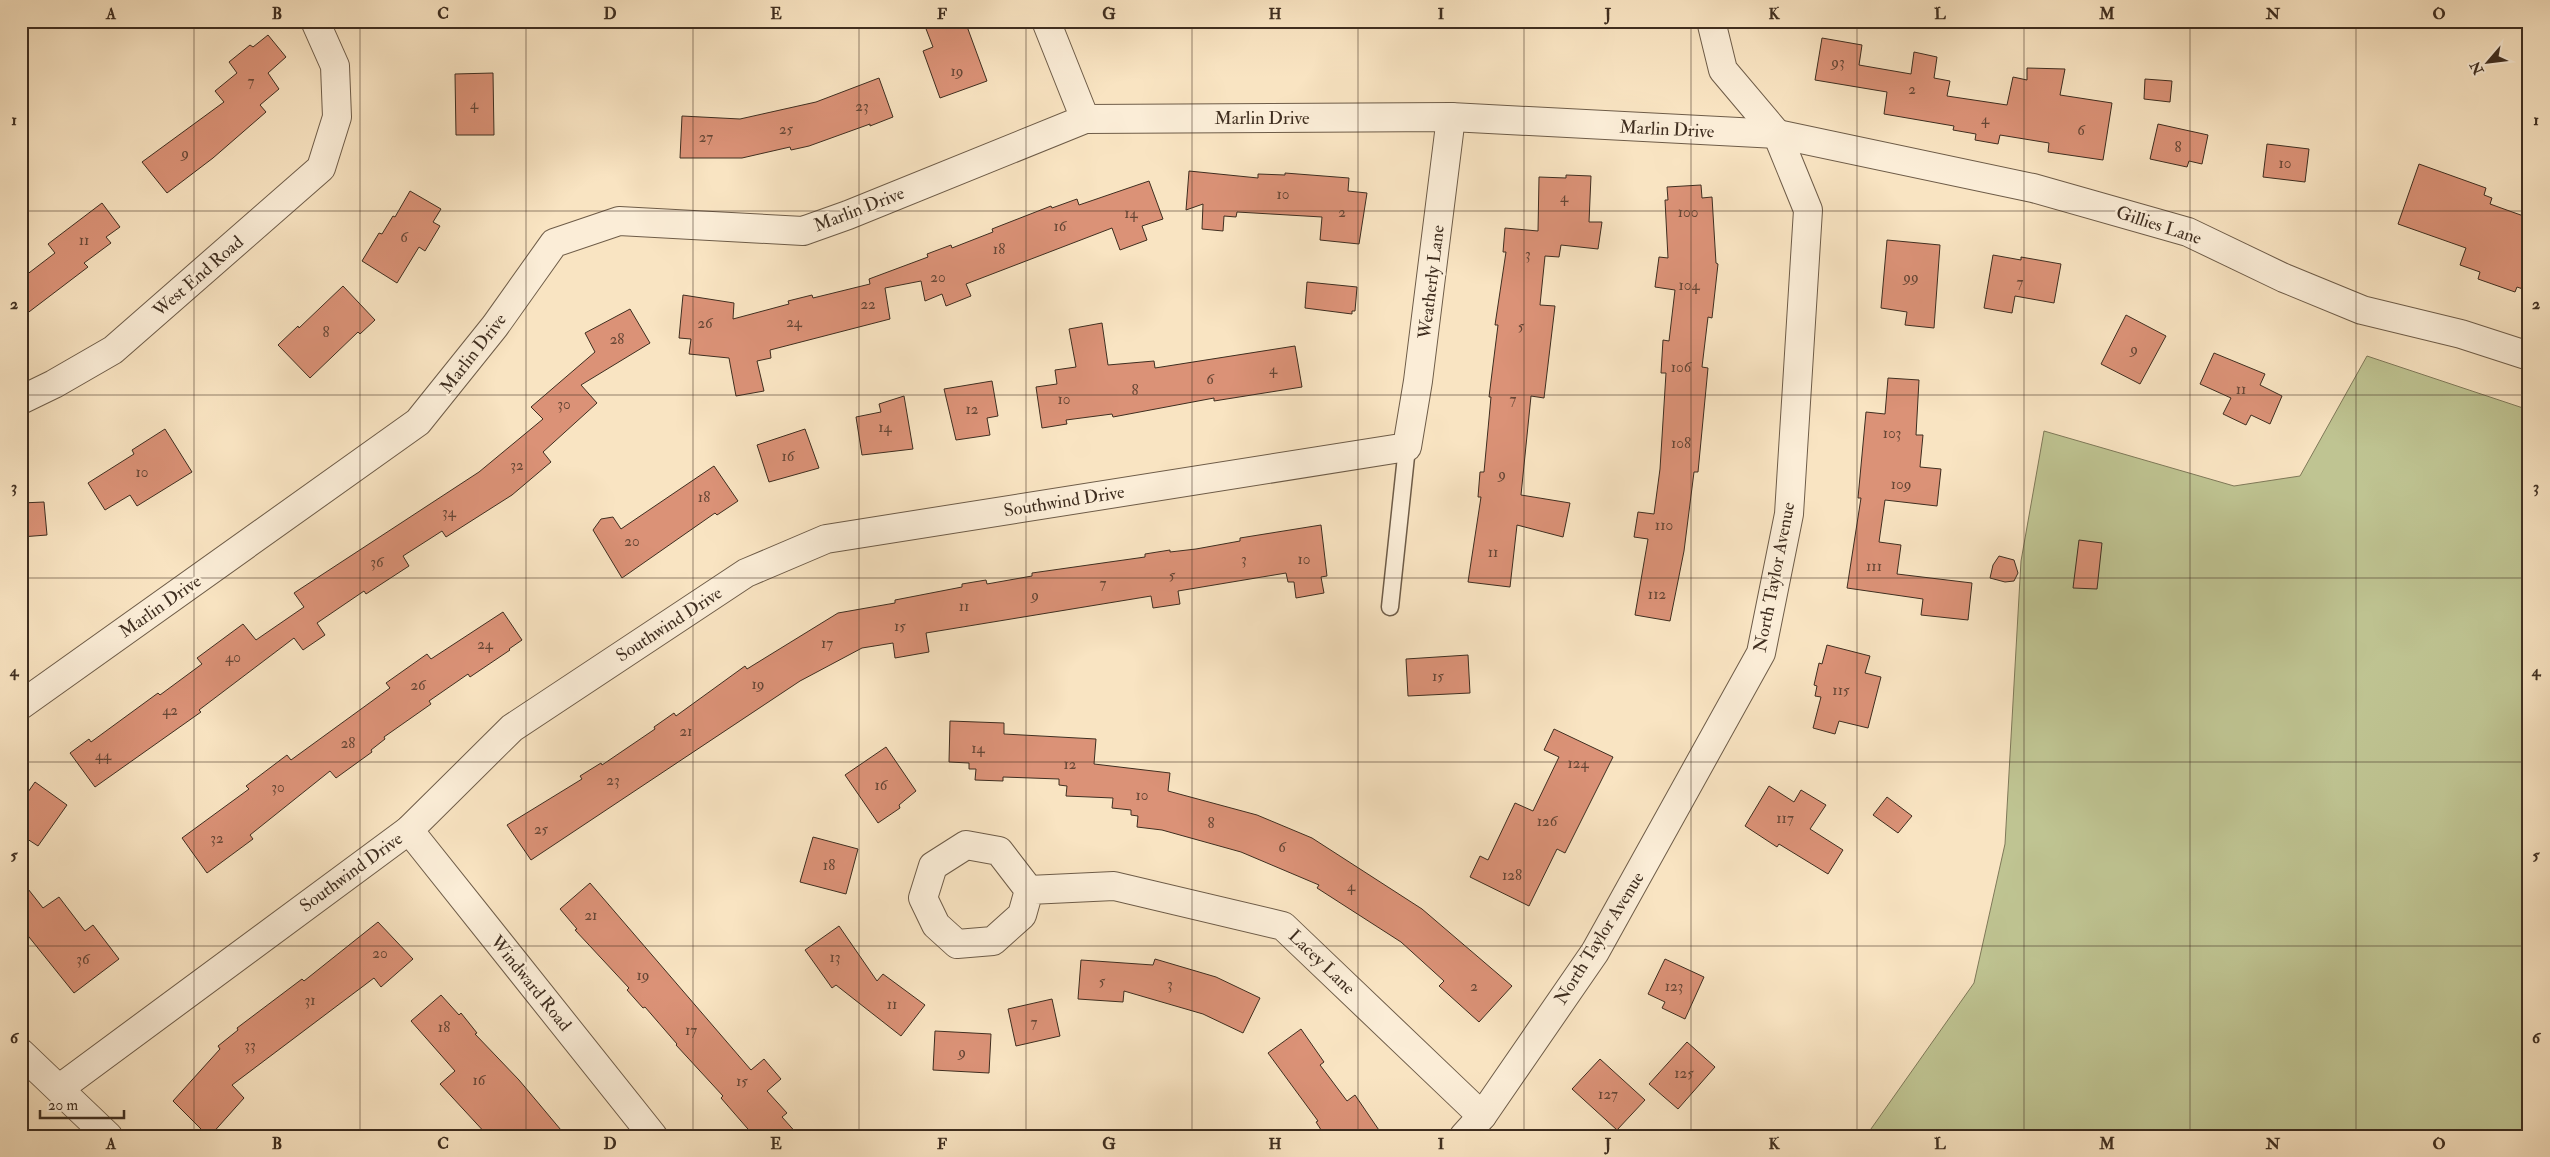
<svg xmlns="http://www.w3.org/2000/svg" width="2550" height="1157" font-family="'IM FELL Double Pica',serif">
  <rect width="100%" height="100%" fill="#f9e4c2"/>
  <filter id="stains"><feTurbulence type="fractalNoise" baseFrequency=".004" numOctaves="4"/><feColorMatrix values="0 0 0 0 .2 0 0 0 0 .09 0 0 0 0 .02 0 0 0 .5 -.17"/></filter>
  <radialGradient id="worn" r=".72"><stop offset=".6" stop-color="#630" stop-opacity="0"/><stop offset="1" stop-color="#630" stop-opacity=".3"/></radialGradient>
  <path fill="#bfc492" stroke="#7f7959" d="M 2367,356 L 2529,410 L 2529,1136 L 1866,1136 L 1974,983 L 2005,844 L 2021,561 L 2044,431 L 2234,486 L 2300,476 Z"/>
  <g fill="#db9277" stroke="#3f2e20">
    <path d="M 923,21 L 965,21 L 987,81 L 940,98 L 923,51 L 933,47 Z"/>
    <path d="M 268,35 L 286,57 L 268,73 L 279,89 L 260,105 L 266,112 L 213,158 L 167,193 L 142,162 L 224,102 L 215,91 L 237,73 L 229,62 L 250,45 L 253,47 Z"/>
    <path d="M 1822,38 L 1862,45 L 1859,65 L 1911,74 L 1914,52 L 1937,57 L 1934,78 L 1950,81 L 1947,96 L 2007,105 L 2013,77 L 2027,80 L 2027,68 L 2065,69 L 2060,95 L 2112,103 L 2103,160 L 2048,152 L 2049,143 L 2000,135 L 1998,144 L 1975,140 L 1976,134 L 1953,130 L 1954,126 L 1884,114 L 1887,92 L 1815,80 Z"/>
    <path d="M 493,73 L 494,135 L 456,135 L 455,74 Z"/>
    <path d="M 879,78 L 893,117 L 870,126 L 870,124 L 809,146 L 791,150 L 790,147 L 742,158 L 680,158 L 682,116 L 740,119 L 816,102 Z"/>
    <path d="M 2145,79 L 2172,81 L 2170,102 L 2144,99 Z"/>
    <path d="M 2158,124 L 2208,135 L 2202,164 L 2189,161 L 2187,167 L 2150,159 Z"/>
    <path d="M 2267,144 L 2309,149 L 2305,182 L 2263,177 Z"/>
    <path d="M 2419,164 L 2486,188 L 2484,195 L 2492,198 L 2490,204 L 2529,218 L 2529,291 L 2517,287 L 2515,292 L 2478,279 L 2480,272 L 2460,265 L 2466,248 L 2398,224 Z"/>
    <path d="M 1189,171 L 1258,178 L 1258,174 L 1285,175 L 1285,173 L 1349,178 L 1348,191 L 1367,193 L 1359,244 L 1320,240 L 1322,217 L 1237,212 L 1236,217 L 1224,216 L 1223,231 L 1202,229 L 1203,204 L 1186,210 Z"/>
    <path d="M 1566,175 L 1591,176 L 1589,222 L 1602,222 L 1598,249 L 1561,245 L 1559,257 L 1545,256 L 1540,305 L 1555,306 L 1544,398 L 1531,396 L 1521,495 L 1570,503 L 1563,537 L 1517,525 L 1510,587 L 1468,582 L 1481,497 L 1478,497 L 1480,472 L 1484,472 L 1491,397 L 1489,397 L 1498,325 L 1495,325 L 1506,252 L 1503,252 L 1505,228 L 1538,231 L 1539,177 L 1566,178 Z"/>
    <path d="M 1149,181 L 1163,219 L 1142,226 L 1147,240 L 1120,250 L 1112,228 L 966,284 L 971,296 L 946,306 L 942,294 L 925,301 L 921,281 L 885,288 L 890,319 L 770,350 L 771,358 L 757,361 L 764,391 L 736,396 L 729,358 L 689,354 L 691,339 L 679,338 L 683,295 L 734,303 L 733,319 L 789,304 L 788,301 L 812,295 L 813,298 L 870,284 L 869,279 L 928,257 L 927,254 L 951,245 L 952,248 L 993,232 L 992,229 L 1051,206 L 1052,208 L 1077,199 L 1079,205 Z"/>
    <path d="M 1701,185 L 1702,198 L 1712,197 L 1716,263 L 1718,264 L 1712,318 L 1708,317 L 1702,367 L 1708,368 L 1698,472 L 1694,472 L 1684,551 L 1670,621 L 1635,615 L 1648,539 L 1634,537 L 1638,512 L 1654,514 L 1660,469 L 1666,373 L 1661,373 L 1663,340 L 1669,341 L 1675,290 L 1655,287 L 1659,257 L 1668,258 L 1665,200 L 1668,200 L 1667,187 Z"/>
    <path d="M 410,191 L 441,209 L 433,222 L 440,226 L 425,251 L 419,247 L 397,283 L 362,261 L 379,233 L 382,234 L 393,216 L 395,217 Z"/>
    <path d="M 102,203 L 120,227 L 106,237 L 111,243 L 84,263 L 88,267 L 21,318 L 21,279 L 55,253 L 48,244 Z"/>
    <path d="M 1887,240 L 1940,245 L 1934,328 L 1905,325 L 1907,312 L 1881,308 Z"/>
    <path d="M 1993,255 L 2021,260 L 2021,257 L 2061,264 L 2054,303 L 2015,296 L 2012,313 L 1984,308 Z"/>
    <path d="M 1307,282 L 1357,287 L 1355,311 L 1352,311 L 1352,314 L 1305,308 Z"/>
    <path d="M 343,286 L 375,320 L 360,334 L 358,332 L 310,378 L 278,345 L 298,326 L 299,328 Z"/>
    <path d="M 630,309 L 650,343 L 581,385 L 597,403 L 543,452 L 551,462 L 512,495 L 446,537 L 442,531 L 403,556 L 409,566 L 366,594 L 364,591 L 317,623 L 325,635 L 303,650 L 294,638 L 199,710 L 201,712 L 95,787 L 70,753 L 89,739 L 91,742 L 158,693 L 160,695 L 202,664 L 197,658 L 243,624 L 256,640 L 304,607 L 294,593 L 479,472 L 543,419 L 531,407 L 595,352 L 585,333 Z"/>
    <path d="M 2126,315 L 2166,336 L 2140,384 L 2101,364 Z"/>
    <path d="M 1102,323 L 1108,365 L 1154,361 L 1155,368 L 1295,346 L 1302,387 L 1214,401 L 1214,398 L 1113,417 L 1112,414 L 1066,420 L 1067,424 L 1042,428 L 1036,387 L 1057,384 L 1055,370 L 1076,367 L 1069,329 Z"/>
    <path d="M 2214,353 L 2265,374 L 2260,385 L 2282,396 L 2270,424 L 2251,415 L 2246,425 L 2223,414 L 2231,398 L 2200,384 Z"/>
    <path d="M 1888,378 L 1919,380 L 1916,435 L 1923,435 L 1920,467 L 1941,469 L 1937,506 L 1885,500 L 1879,542 L 1901,545 L 1897,574 L 1972,583 L 1968,620 L 1921,615 L 1923,599 L 1847,588 L 1861,498 L 1858,498 L 1866,412 L 1885,414 Z"/>
    <path d="M 992,381 L 998,416 L 987,418 L 990,435 L 956,440 L 944,389 Z"/>
    <path d="M 904,396 L 913,449 L 862,455 L 856,417 L 881,412 L 879,404 Z"/>
    <path d="M 165,429 L 192,472 L 137,506 L 130,495 L 105,510 L 88,483 L 134,454 L 132,450 Z"/>
    <path d="M 805,429 L 819,468 L 769,482 L 757,445 Z"/>
    <path d="M 714,466 L 738,501 L 717,515 L 715,513 L 622,578 L 593,530 L 601,519 L 613,517 L 621,529 Z"/>
    <path d="M 44,502 L 47,535 L 21,537 L 21,503 Z"/>
    <path d="M 1321,525 L 1327,576 L 1321,577 L 1324,593 L 1296,598 L 1294,582 L 1288,582 L 1286,573 L 1178,591 L 1180,604 L 1153,608 L 1151,596 L 926,633 L 929,652 L 895,658 L 893,643 L 862,648 L 800,681 L 531,860 L 507,825 L 582,779 L 580,776 L 601,763 L 602,765 L 655,729 L 654,727 L 674,713 L 676,716 L 745,666 L 747,669 L 838,613 L 895,603 L 895,600 L 962,587 L 962,584 L 986,580 L 987,584 L 1032,576 L 1032,573 L 1145,557 L 1145,554 L 1170,550 L 1170,552 L 1196,549 L 1240,541 L 1240,538 Z"/>
    <path d="M 2079,540 L 2102,543 L 2097,589 L 2073,588 Z"/>
    <path d="M 1999,556 L 2014,560 L 2018,573 L 2014,581 L 2005,582 L 1990,578 L 1993,565 Z"/>
    <path d="M 503,612 L 522,640 L 509,649 L 510,650 L 470,677 L 468,674 L 429,701 L 431,704 L 384,737 L 385,739 L 371,750 L 372,752 L 336,778 L 330,771 L 250,835 L 253,839 L 207,873 L 182,838 L 249,789 L 246,786 L 287,755 L 291,760 L 390,688 L 386,683 L 427,654 L 431,659 Z"/>
    <path d="M 1827,645 L 1870,656 L 1865,673 L 1881,677 L 1868,728 L 1839,721 L 1835,734 L 1813,728 L 1821,697 L 1815,696 L 1817,686 L 1814,685 L 1819,663 L 1822,664 Z"/>
    <path d="M 1468,655 L 1470,693 L 1408,696 L 1406,659 Z"/>
    <path d="M 950,721 L 1004,723 L 1004,734 L 1096,739 L 1094,764 L 1170,773 L 1168,791 L 1257,815 L 1312,838 L 1422,909 L 1512,986 L 1479,1022 L 1439,986 L 1444,981 L 1401,942 L 1317,888 L 1319,885 L 1241,852 L 1162,830 L 1137,827 L 1138,816 L 1131,815 L 1131,810 L 1112,808 L 1113,798 L 1066,796 L 1067,786 L 1059,785 L 1059,779 L 1003,777 L 1003,781 L 975,780 L 976,769 L 969,769 L 969,763 L 949,762 Z"/>
    <path d="M 1554,729 L 1613,757 L 1565,853 L 1557,849 L 1529,906 L 1470,877 L 1480,856 L 1488,860 L 1515,803 L 1533,811 L 1559,757 L 1544,750 Z"/>
    <path d="M 886,747 L 916,791 L 899,805 L 900,808 L 878,823 L 845,775 Z"/>
    <path d="M 35,782 L 67,805 L 38,846 L 21,835 L 21,802 Z"/>
    <path d="M 1769,786 L 1794,802 L 1801,790 L 1826,805 L 1810,829 L 1843,850 L 1828,874 L 1779,844 L 1777,847 L 1745,826 Z"/>
    <path d="M 1887,797 L 1912,816 L 1898,833 L 1873,815 Z"/>
    <path d="M 813,837 L 858,849 L 846,894 L 800,882 Z"/>
    <path d="M 21,880 L 43,908 L 59,897 L 85,931 L 93,925 L 119,959 L 74,993 L 21,927 Z"/>
    <path d="M 590,883 L 751,1070 L 764,1059 L 781,1079 L 767,1091 L 787,1113 L 782,1117 L 799,1136 L 754,1136 L 721,1098 L 723,1096 L 676,1045 L 677,1044 L 645,1007 L 643,1008 L 627,990 L 629,988 L 575,930 L 577,929 L 560,909 Z"/>
    <path d="M 378,922 L 413,959 L 381,987 L 374,978 L 232,1085 L 244,1098 L 210,1136 L 208,1136 L 173,1101 L 220,1049 L 218,1046 L 238,1030 L 237,1028 L 302,979 L 304,981 Z"/>
    <path d="M 839,926 L 877,981 L 883,974 L 925,1005 L 901,1036 L 836,985 L 832,988 L 805,950 Z"/>
    <path d="M 1155,959 L 1216,977 L 1260,998 L 1243,1033 L 1203,1014 L 1124,991 L 1123,1002 L 1078,999 L 1081,960 L 1153,965 Z"/>
    <path d="M 1665,959 L 1704,977 L 1685,1019 L 1662,1008 L 1665,1002 L 1648,994 Z"/>
    <path d="M 441,995 L 459,1015 L 461,1013 L 477,1033 L 475,1034 L 519,1080 L 566,1136 L 488,1136 L 440,1084 L 455,1071 L 411,1021 Z"/>
    <path d="M 1052,999 L 1060,1036 L 1016,1046 L 1008,1009 Z"/>
    <path d="M 1301,1029 L 1324,1062 L 1320,1065 L 1347,1101 L 1355,1095 L 1383,1136 L 1325,1136 L 1316,1122 L 1318,1121 L 1268,1053 Z"/>
    <path d="M 935,1031 L 991,1034 L 989,1073 L 933,1070 Z"/>
    <path d="M 1687,1042 L 1715,1067 L 1678,1109 L 1649,1084 Z"/>
    <path d="M 1600,1059 L 1645,1100 L 1617,1130 L 1572,1089 Z"/>
  </g>
  <g fill="none" stroke-linecap="round" stroke-linejoin="round">
    <defs>
      <path id="service" d="M 1390,607 L 1407,447"/>
      <g id="minor">
        <path d="M 1046,21 L 1085,119"/>
        <path d="M 21,400 L 54,384 L 113,350 L 321,168 L 337,117 L 335,66 L 315,21"/>
        <path d="M 21,705 L 418,422 L 495,326 L 554,243 L 619,221 L 803,231 L 848,215 L 1085,119 L 1451,117 L 1777,134 L 2033,188 L 2188,232 L 2284,278 L 2362,310 L 2461,334 L 2529,356"/>
        <path d="M 409,830 L 653,1136"/>
        <path d="M 1029,890 L 999,851 L 966,845 L 933,866 L 923,898 L 936,925 L 957,944 L 993,941 L 1022,915 L 1029,890 L 1114,886 L 1283,926 L 1482,1116"/>
        <path d="M 21,1053 L 108,1136"/>
        <path d="M 60,1088 L 409,830 L 512,728 L 746,573 L 826,539 L 1407,447 L 1418,381 L 1451,117"/>
      </g>
      <path id="tertiary" d="M 1464,1136 L 1482,1116 L 1595,952 L 1761,653 L 1789,514 L 1808,210 L 1777,134 L 1723,70 L 1711,21"/>
    </defs>
    <use href="#service" stroke="#6e5c48" stroke-width="19"/>
    <use href="#minor" stroke="#6e5c48" stroke-width="30"/>
    <use href="#tertiary" stroke="#6e5c48" stroke-width="30"/>
    <use href="#service" stroke="#fbedd7" stroke-width="16"/>
    <use href="#minor" stroke="#fbedd7" stroke-width="28"/>
    <use href="#tertiary" stroke="#fbedd7" stroke-width="28"/>
  </g>
  <path fill="none" stroke="#3f2e20" stroke-width="1" stroke-opacity="0.55" d="M 194,21 L 194,1136M 360,21 L 360,1136M 526,21 L 526,1136M 693,21 L 693,1136M 859,21 L 859,1136M 1026,21 L 1026,1136M 1192,21 L 1192,1136M 1358,21 L 1358,1136M 1524,21 L 1524,1136M 1691,21 L 1691,1136M 1857,21 L 1857,1136M 2024,21 L 2024,1136M 2190,21 L 2190,1136M 2356,21 L 2356,1136M 21,211 L 2529,211M 21,395 L 2529,395M 21,578 L 2529,578M 21,762 L 2529,762M 21,946 L 2529,946"/>
  <g text-anchor="middle" stroke-width="5" stroke-linejoin="round" paint-order="stroke">
    <g font-size="15" fill="#664736">
      <text x="1838" y="67">93</text>
      <text x="957" y="76">19</text>
      <text x="251" y="86">7</text>
      <text x="1912" y="94">2</text>
      <text x="474" y="109">4</text>
      <text x="862" y="111">23</text>
      <text x="1985" y="124">4</text>
      <text x="786" y="134">25</text>
      <text x="2081" y="135">6</text>
      <text x="706" y="142">27</text>
      <text x="2178" y="152">8</text>
      <text x="185" y="158">9</text>
      <text x="2285" y="168">10</text>
      <text x="1283" y="199">10</text>
      <text x="1564" y="202">4</text>
      <text x="1342" y="217">2</text>
      <text x="1688" y="217">100</text>
      <text x="1131" y="218">14</text>
      <text x="1060" y="231">16</text>
      <text x="404" y="242">6</text>
      <text x="84" y="245">11</text>
      <text x="999" y="254">18</text>
      <text x="1528" y="259">3</text>
      <text x="938" y="282">20</text>
      <text x="1911" y="282">99</text>
      <text x="2020" y="287">7</text>
      <text x="1689" y="290">104</text>
      <text x="868" y="309">22</text>
      <text x="794" y="327">24</text>
      <text x="705" y="328">26</text>
      <text x="1521" y="331">5</text>
      <text x="326" y="337">8</text>
      <text x="617" y="344">28</text>
      <text x="2134" y="354">9</text>
      <text x="1681" y="372">106</text>
      <text x="1273" y="374">4</text>
      <text x="1210" y="384">6</text>
      <text x="2241" y="394">11</text>
      <text x="1135" y="395">8</text>
      <text x="1064" y="404">10</text>
      <text x="1513" y="404">7</text>
      <text x="564" y="409">30</text>
      <text x="972" y="414">12</text>
      <text x="885" y="432">14</text>
      <text x="1892" y="438">103</text>
      <text x="1681" y="448">108</text>
      <text x="788" y="461">16</text>
      <text x="517" y="470">32</text>
      <text x="142" y="477">10</text>
      <text x="1502" y="479">9</text>
      <text x="1901" y="489">109</text>
      <text x="704" y="502">18</text>
      <text x="449" y="517">34</text>
      <text x="1664" y="530">110</text>
      <text x="632" y="546">20</text>
      <text x="1493" y="557">11</text>
      <text x="1244" y="564">3</text>
      <text x="1304" y="564">10</text>
      <text x="377" y="567">36</text>
      <text x="1874" y="571">111</text>
      <text x="1172" y="580">5</text>
      <text x="1103" y="588">7</text>
      <text x="1657" y="599">112</text>
      <text x="1035" y="600">9</text>
      <text x="964" y="611">11</text>
      <text x="900" y="631">15</text>
      <text x="827" y="648">17</text>
      <text x="485" y="649">24</text>
      <text x="233" y="662">40</text>
      <text x="1438" y="681">15</text>
      <text x="758" y="689">19</text>
      <text x="418" y="690">26</text>
      <text x="1841" y="695">115</text>
      <text x="170" y="715">42</text>
      <text x="686" y="736">21</text>
      <text x="348" y="748">28</text>
      <text x="978" y="753">14</text>
      <text x="103" y="760">44</text>
      <text x="1578" y="768">124</text>
      <text x="1070" y="769">12</text>
      <text x="613" y="785">23</text>
      <text x="881" y="790">16</text>
      <text x="278" y="792">30</text>
      <text x="1142" y="800">10</text>
      <text x="1785" y="823">117</text>
      <text x="1547" y="826">126</text>
      <text x="1211" y="828">8</text>
      <text x="541" y="834">25</text>
      <text x="217" y="843">32</text>
      <text x="1282" y="852">6</text>
      <text x="829" y="870">18</text>
      <text x="1512" y="880">128</text>
      <text x="1351" y="891">4</text>
      <text x="591" y="920">21</text>
      <text x="380" y="958">20</text>
      <text x="835" y="962">13</text>
      <text x="83" y="964">36</text>
      <text x="643" y="980">19</text>
      <text x="1102" y="986">5</text>
      <text x="1170" y="989">3</text>
      <text x="1474" y="991">2</text>
      <text x="1674" y="991">123</text>
      <text x="310" y="1005">31</text>
      <text x="892" y="1009">11</text>
      <text x="1034" y="1027">7</text>
      <text x="444" y="1032">18</text>
      <text x="691" y="1035">17</text>
      <text x="250" y="1050">33</text>
      <text x="962" y="1057">9</text>
      <text x="1684" y="1078">125</text>
      <text x="479" y="1085">16</text>
      <text x="742" y="1086">15</text>
      <text x="1608" y="1099">127</text>
    </g>
    <g font-size="18" fill="#3f2e20" stroke="#fbedd7">
      <text x="1262" y="124">Marlin Drive</text>
      <text transform="translate(1667 129) rotate(3)" y="6">Marlin Drive</text>
      <text transform="translate(859 209) rotate(-21)" y="6">Marlin Drive</text>
      <text transform="translate(2159 225) rotate(18)" y="6">Gillies Lane</text>
      <text transform="translate(198 276) rotate(-41)" y="6">West End Road</text>
      <text transform="translate(1431 282) rotate(-83)" y="6">Weatherly Lane</text>
      <text transform="translate(473 353) rotate(-52)" y="6">Marlin Drive</text>
      <text transform="translate(1064 501) rotate(-9)" y="6">Southwind Drive</text>
      <text transform="translate(1774 577) rotate(-79)" y="6">North Taylor Avenue</text>
      <text transform="translate(160 606) rotate(-35)" y="6">Marlin Drive</text>
      <text transform="translate(669 624) rotate(-33)" y="6">Southwind Drive</text>
      <text transform="translate(351 872) rotate(-36)" y="6">Southwind Drive</text>
      <text transform="translate(1599 938) rotate(-58)" y="6">North Taylor Avenue</text>
      <text transform="translate(1322 962) rotate(44)" y="6">Lacey Lane</text>
      <text transform="translate(531 983) rotate(51)" y="6">Windward Road</text>
    </g>
  </g>
  <rect width="2550" height="1157" fill="none" stroke="#f9e4c2" stroke-width="55"/>
  <g transform="translate(2488 62) rotate(242)" stroke="#fbedd7" stroke-width="4" paint-order="stroke">
  <path d="M0-4L9 19L0 12L-9 19Z" fill="#3f2e20"/>
  <text y="-8" font-size="14" font-weight="bold" text-anchor="middle" fill="#3f2e20">N</text>
  </g>
  <path d="M40 1110v8h84v-8" fill="none" stroke="#3f2e20" stroke-width="2.5"/>
  <text x="48" y="1110" font-size="15" fill="#3f2e20" stroke="#fbedd7" stroke-width="4" paint-order="stroke">20 m</text>
  <rect x="28" y="28" width="2494" height="1102" fill="none" stroke="#3f2e20" stroke-width="2"/>
  <g font-size="16" text-anchor="middle" font-weight="bold" fill="#3f2e20">
    <text x="111" y="19">A</text>
    <text x="277" y="19">B</text>
    <text x="443" y="19">C</text>
    <text x="610" y="19">D</text>
    <text x="776" y="19">E</text>
    <text x="942" y="19">F</text>
    <text x="1109" y="19">G</text>
    <text x="1275" y="19">H</text>
    <text x="1441" y="19">I</text>
    <text x="1608" y="19">J</text>
    <text x="1774" y="19">K</text>
    <text x="1940" y="19">L</text>
    <text x="2107" y="19">M</text>
    <text x="2273" y="19">N</text>
    <text x="2439" y="19">O</text>
    <text x="14" y="125">1</text>
    <text x="2536" y="125">1</text>
    <text x="14" y="309">2</text>
    <text x="2536" y="309">2</text>
    <text x="14" y="492">3</text>
    <text x="2536" y="492">3</text>
    <text x="14" y="676">4</text>
    <text x="2536" y="676">4</text>
    <text x="14" y="860">5</text>
    <text x="2536" y="860">5</text>
    <text x="14" y="1043">6</text>
    <text x="2536" y="1043">6</text>
    <text x="111" y="1149">A</text>
    <text x="277" y="1149">B</text>
    <text x="443" y="1149">C</text>
    <text x="610" y="1149">D</text>
    <text x="776" y="1149">E</text>
    <text x="942" y="1149">F</text>
    <text x="1109" y="1149">G</text>
    <text x="1275" y="1149">H</text>
    <text x="1441" y="1149">I</text>
    <text x="1608" y="1149">J</text>
    <text x="1774" y="1149">K</text>
    <text x="1940" y="1149">L</text>
    <text x="2107" y="1149">M</text>
    <text x="2273" y="1149">N</text>
    <text x="2439" y="1149">O</text>
  </g>
  <rect width="100%" height="100%" filter="url(#stains)"/>
  <rect width="100%" height="100%" fill="url(#worn)"/>
</svg>
